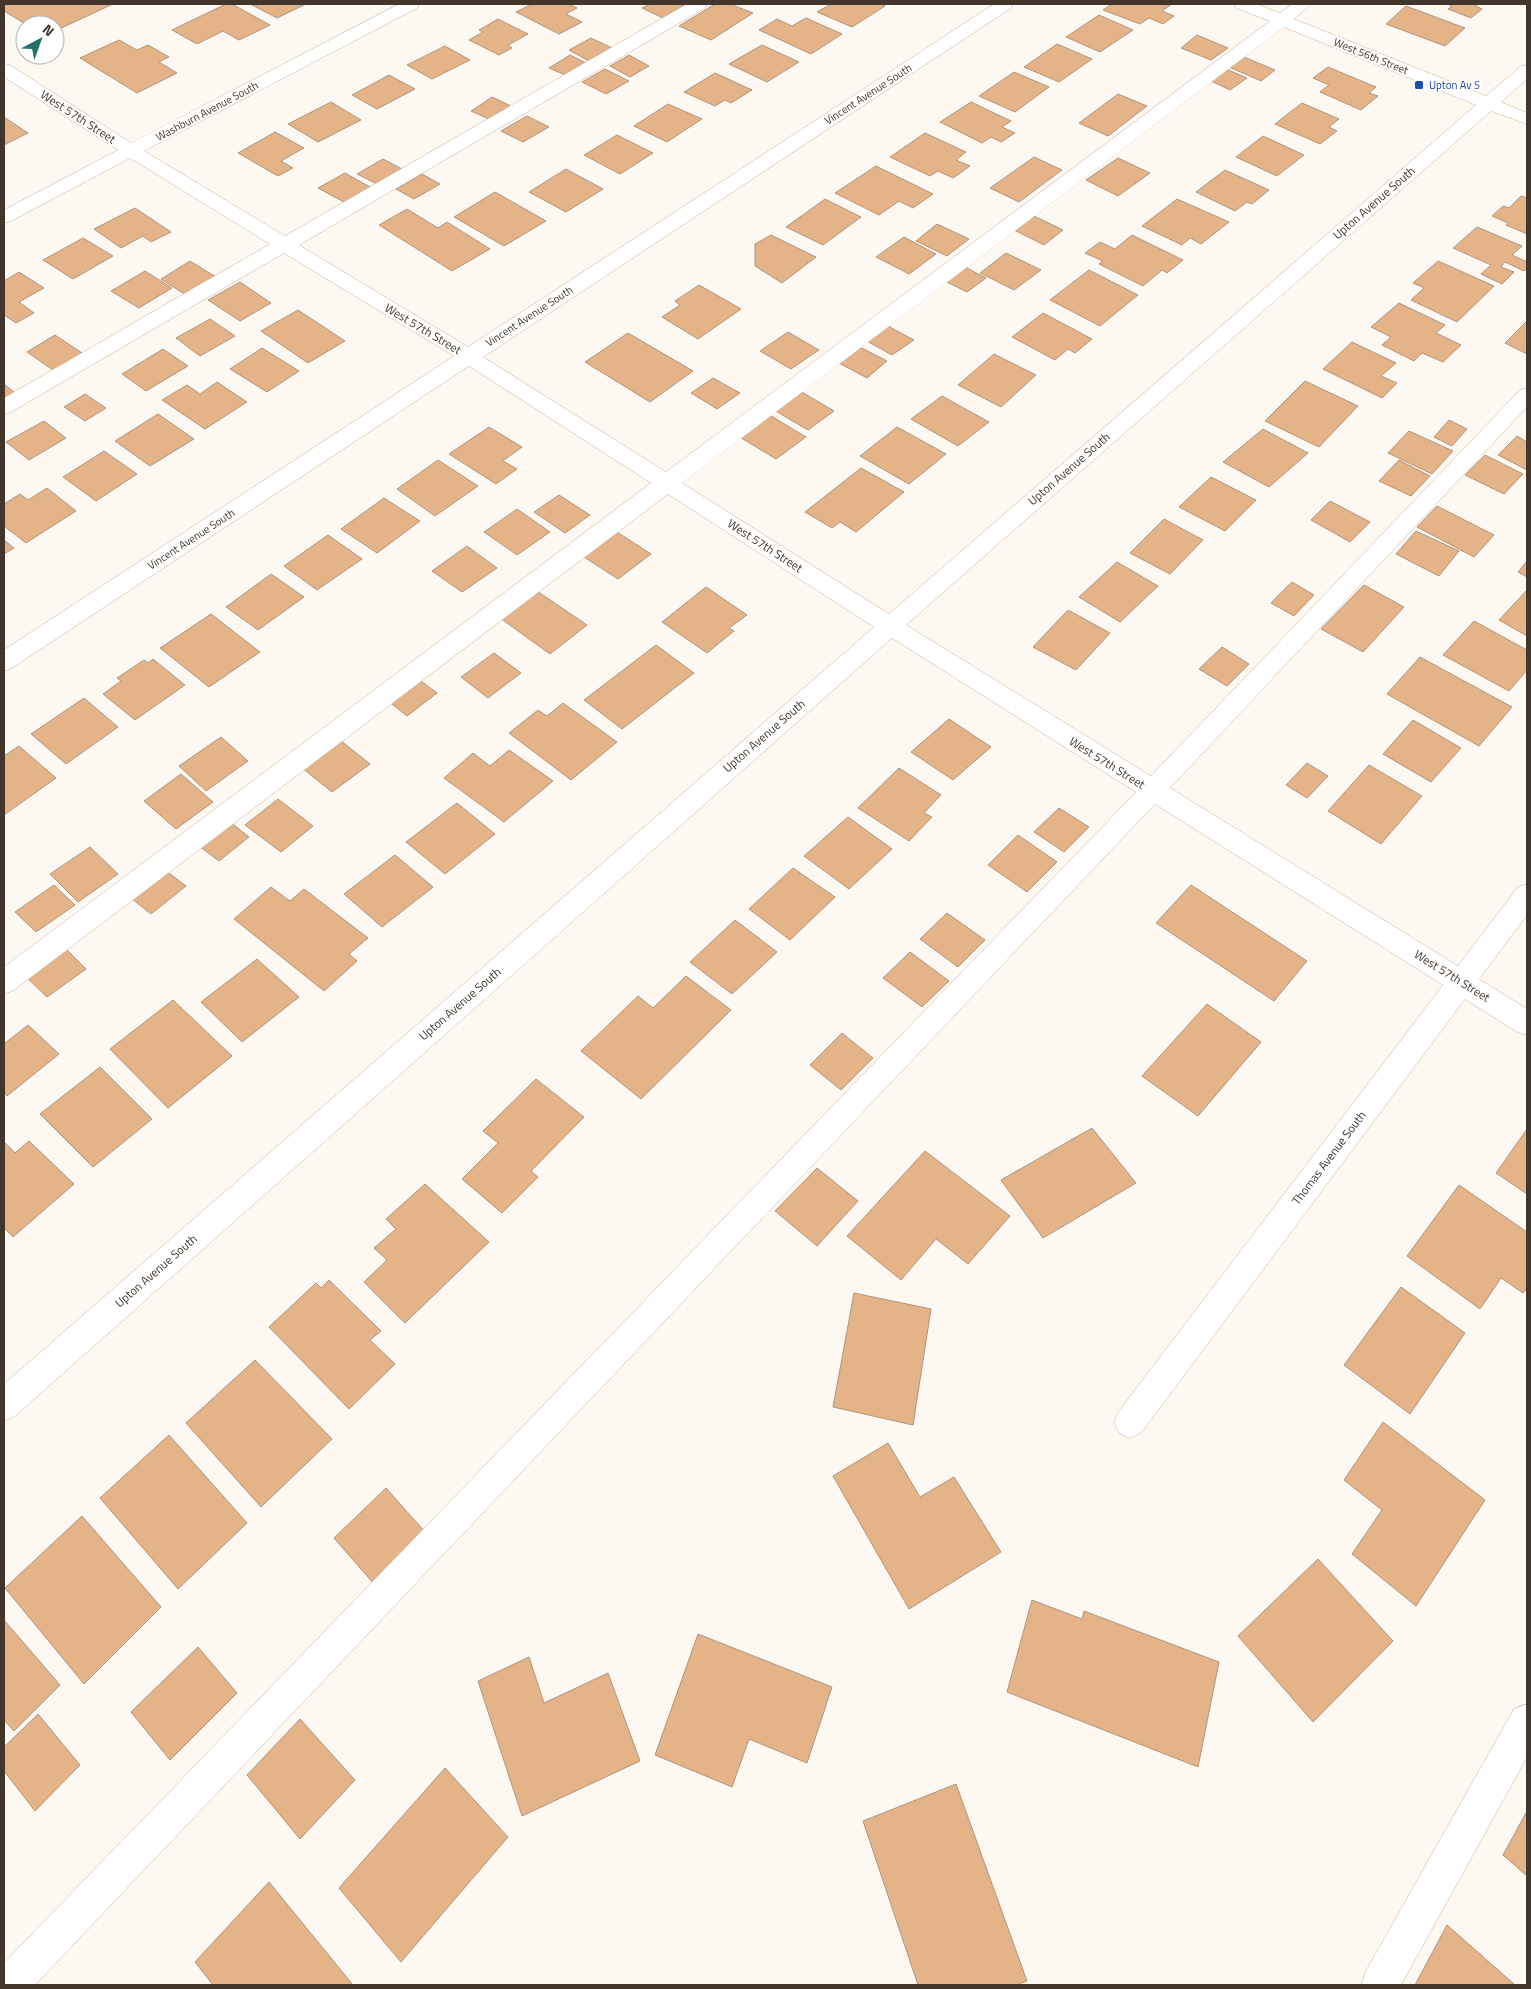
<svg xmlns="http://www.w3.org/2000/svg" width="1531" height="1989" font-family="'Titillium Web',sans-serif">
  <rect width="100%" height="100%" fill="#fef8f3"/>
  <g fill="#e4b387" stroke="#b0957d">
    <path d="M 4,4 L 113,4 L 55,31 L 55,25 L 27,25 L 4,11 Z"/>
    <path d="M 226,4 L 232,4 L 270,25 L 239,40 L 223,31 L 197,44 L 172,30 Z"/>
    <path d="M 250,4 L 306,4 L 277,18 Z"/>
    <path d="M 532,4 L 569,4 L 577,8 L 566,14 L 582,22 L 559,34 L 516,12 Z"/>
    <path d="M 650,4 L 680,4 L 684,5 L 663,18 L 642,8 Z"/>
    <path d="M 715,4 L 730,4 L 753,13 L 711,40 L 679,26 Z"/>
    <path d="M 831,4 L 880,4 L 885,6 L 852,27 L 817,12 Z"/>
    <path d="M 1112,4 L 1172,4 L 1162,11 L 1174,16 L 1163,24 L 1149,18 L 1140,24 L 1103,10 Z"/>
    <path d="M 1447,4 L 1478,4 L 1475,6 L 1482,9 L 1471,18 L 1448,9 L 1452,6 Z"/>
    <path d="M 1406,6 L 1465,28 L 1445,46 L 1386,24 Z"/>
    <path d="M 1099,15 L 1133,30 L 1100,52 L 1066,37 Z"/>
    <path d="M 806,18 L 842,34 L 811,54 L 759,30 L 777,19 L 792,26 Z"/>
    <path d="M 498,19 L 528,34 L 508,45 L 512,48 L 499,55 L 469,40 L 483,32 L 479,30 Z"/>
    <path d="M 1197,35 L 1228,48 L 1211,60 L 1181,48 Z"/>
    <path d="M 591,38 L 612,48 L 589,61 L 569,50 Z"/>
    <path d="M 119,40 L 137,50 L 148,45 L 169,57 L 159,62 L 177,73 L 137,93 L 80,58 Z"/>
    <path d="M 1057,44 L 1092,59 L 1059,82 L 1024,67 Z"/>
    <path d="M 762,45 L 799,62 L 767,82 L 729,64 Z"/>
    <path d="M 445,46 L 470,60 L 432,79 L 407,65 Z"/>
    <path d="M 570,55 L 586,63 L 565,75 L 549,68 Z"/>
    <path d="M 629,55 L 649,66 L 630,77 L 610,66 Z"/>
    <path d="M 1244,57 L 1275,70 L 1261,81 L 1229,67 Z"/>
    <path d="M 1328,67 L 1376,87 L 1369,93 L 1378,96 L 1361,110 L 1320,92 L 1329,85 L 1313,78 Z"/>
    <path d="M 605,69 L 629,81 L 606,94 L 582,82 Z"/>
    <path d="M 1226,69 L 1247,78 L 1230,90 L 1209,80 Z"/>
    <path d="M 1014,72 L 1049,87 L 1015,112 L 979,96 Z"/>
    <path d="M 715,73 L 752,90 L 731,103 L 725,100 L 715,106 L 684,92 Z"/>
    <path d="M 389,75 L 415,89 L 377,109 L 352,95 Z"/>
    <path d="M 1118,94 L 1147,106 L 1108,136 L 1079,123 Z"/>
    <path d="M 492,97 L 511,106 L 489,119 L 471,111 Z"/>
    <path d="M 331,102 L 361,120 L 318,142 L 288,124 Z"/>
    <path d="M 971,102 L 1011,121 L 1002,127 L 1015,133 L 1001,142 L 991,137 L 982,143 L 940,122 Z"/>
    <path d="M 1302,103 L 1339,119 L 1329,127 L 1337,131 L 1320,144 L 1275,124 Z"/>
    <path d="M 668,104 L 702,119 L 667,142 L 634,126 Z"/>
    <path d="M 527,116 L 549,127 L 523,142 L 501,131 Z"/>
    <path d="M 4,117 L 28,133 L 4,145 Z"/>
    <path d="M 275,132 L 304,148 L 281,161 L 293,168 L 278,176 L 238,153 Z"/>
    <path d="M 925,133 L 966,152 L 956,160 L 970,166 L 953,178 L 938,171 L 930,176 L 890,157 Z"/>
    <path d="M 617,135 L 653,153 L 620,174 L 584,155 Z"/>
    <path d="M 1263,136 L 1304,155 L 1277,176 L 1236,157 Z"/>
    <path d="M 1034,157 L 1062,170 L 1019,202 L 990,188 Z"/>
    <path d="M 1118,158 L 1150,173 L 1118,196 L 1086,180 Z"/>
    <path d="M 383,159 L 402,169 L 377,184 L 357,174 Z"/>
    <path d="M 876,166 L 933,194 L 913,208 L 899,201 L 879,215 L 835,193 Z"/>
    <path d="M 566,169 L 603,189 L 566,212 L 529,192 Z"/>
    <path d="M 1225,170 L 1269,190 L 1252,204 L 1247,202 L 1235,211 L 1196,192 Z"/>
    <path d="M 345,173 L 370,187 L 344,202 L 318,188 Z"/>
    <path d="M 422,174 L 440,184 L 414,199 L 396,189 Z"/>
    <path d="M 495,192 L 546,221 L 504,246 L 454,217 Z"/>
    <path d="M 1521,196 L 1527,198 L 1527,234 L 1506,225 L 1508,223 L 1492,216 L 1503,206 L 1509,208 Z"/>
    <path d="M 825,199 L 861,217 L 823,245 L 786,227 Z"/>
    <path d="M 1177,199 L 1229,222 L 1201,244 L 1190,238 L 1182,245 L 1142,226 Z"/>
    <path d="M 135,208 L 171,232 L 151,242 L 143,236 L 121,248 L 94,229 Z"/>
    <path d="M 407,209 L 438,228 L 447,222 L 490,249 L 452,271 L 379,225 Z"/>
    <path d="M 1032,215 L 1063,230 L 1044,245 L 1012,229 Z"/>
    <path d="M 937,224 L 969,239 L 947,256 L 916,241 Z"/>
    <path d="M 1477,227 L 1522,246 L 1512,255 L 1527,262 L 1527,268 L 1524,271 L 1505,262 L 1501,267 L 1514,272 L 1502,284 L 1481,274 L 1491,265 L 1453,248 Z"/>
    <path d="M 771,235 L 816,257 L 782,283 L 755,266 L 755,244 Z"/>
    <path d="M 1132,235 L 1183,260 L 1167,273 L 1162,270 L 1143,286 L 1099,264 L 1103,261 L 1085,253 L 1100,242 L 1115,249 Z"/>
    <path d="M 904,237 L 936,254 L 909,274 L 876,257 Z"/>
    <path d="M 83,238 L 113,256 L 73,279 L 43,260 Z"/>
    <path d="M 1006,253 L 1041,270 L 1014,290 L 980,273 Z"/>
    <path d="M 190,261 L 216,277 L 186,295 L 161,279 Z"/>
    <path d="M 1438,261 L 1494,286 L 1457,322 L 1411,300 L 1424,288 L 1413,283 Z"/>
    <path d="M 965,267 L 986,278 L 967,292 L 945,281 Z"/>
    <path d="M 1089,270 L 1138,295 L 1100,326 L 1050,300 Z"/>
    <path d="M 145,271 L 172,288 L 139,308 L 111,291 Z"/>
    <path d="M 19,272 L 44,288 L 19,302 L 34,313 L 16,323 L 4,315 L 4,281 Z"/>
    <path d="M 240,282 L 271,303 L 240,321 L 208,300 Z"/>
    <path d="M 699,285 L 741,309 L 698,339 L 662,317 L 680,305 L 675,301 Z"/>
    <path d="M 1399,303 L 1445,325 L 1436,333 L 1461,345 L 1443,362 L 1422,353 L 1414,361 L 1382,345 L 1391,337 L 1371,327 Z"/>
    <path d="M 298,310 L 345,341 L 308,363 L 261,331 Z"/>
    <path d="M 1043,313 L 1092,339 L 1075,353 L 1068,349 L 1055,360 L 1012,337 Z"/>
    <path d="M 210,319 L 235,336 L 200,356 L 176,338 Z"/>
    <path d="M 1527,321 L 1527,354 L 1505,343 Z"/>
    <path d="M 886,325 L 914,340 L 892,355 L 865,340 Z"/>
    <path d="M 788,332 L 819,350 L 791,369 L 760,351 Z"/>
    <path d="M 628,333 L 693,371 L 650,402 L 585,362 Z"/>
    <path d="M 55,335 L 82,353 L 53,370 L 27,352 Z"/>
    <path d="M 1352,342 L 1396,363 L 1381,376 L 1397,383 L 1382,398 L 1323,369 Z"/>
    <path d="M 858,346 L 887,361 L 867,378 L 837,362 Z"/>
    <path d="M 262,348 L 299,371 L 267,392 L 230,369 Z"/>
    <path d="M 163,349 L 188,366 L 146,391 L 122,374 Z"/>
    <path d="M 994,354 L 1036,375 L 1001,407 L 958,385 Z"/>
    <path d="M 713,378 L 740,393 L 717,409 L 691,393 Z"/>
    <path d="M 1305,381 L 1358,406 L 1319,447 L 1265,421 Z"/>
    <path d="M 217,382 L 247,402 L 205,429 L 162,400 L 187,385 L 200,394 Z"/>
    <path d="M 4,384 L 15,393 L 4,399 Z"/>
    <path d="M 800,391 L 834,411 L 808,430 L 774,410 Z"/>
    <path d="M 85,394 L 106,408 L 85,421 L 64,407 Z"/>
    <path d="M 942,396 L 989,422 L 958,446 L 911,419 Z"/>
    <path d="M 158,414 L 194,439 L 150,466 L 115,441 Z"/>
    <path d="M 768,414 L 806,437 L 776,459 L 738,436 Z"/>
    <path d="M 1449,420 L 1467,429 L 1452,446 L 1434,437 Z"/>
    <path d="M 44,421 L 66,438 L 29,460 L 6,442 Z"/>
    <path d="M 489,427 L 522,447 L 503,461 L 517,469 L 496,484 L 449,454 Z"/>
    <path d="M 897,427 L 946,454 L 909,484 L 860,456 Z"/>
    <path d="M 1263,429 L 1308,453 L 1269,487 L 1223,462 Z"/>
    <path d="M 1409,431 L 1453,451 L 1432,474 L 1388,453 Z"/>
    <path d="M 1517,436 L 1527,442 L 1527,470 L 1498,455 Z"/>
    <path d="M 104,451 L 137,474 L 96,501 L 63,477 Z"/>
    <path d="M 1485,455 L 1523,474 L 1504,494 L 1465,475 Z"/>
    <path d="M 438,460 L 478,486 L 435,516 L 397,489 Z"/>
    <path d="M 1399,460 L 1430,476 L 1411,496 L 1379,481 Z"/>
    <path d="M 861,468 L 904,492 L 856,532 L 840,522 L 832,528 L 805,512 Z"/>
    <path d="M 1211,477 L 1256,500 L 1225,531 L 1179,507 Z"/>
    <path d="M 47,488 L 76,511 L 26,543 L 4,526 L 4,504 L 20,494 L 28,500 Z"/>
    <path d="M 559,495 L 590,515 L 565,533 L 534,512 Z"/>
    <path d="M 384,498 L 420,521 L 377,553 L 341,529 Z"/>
    <path d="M 1330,501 L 1370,522 L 1350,542 L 1311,520 Z"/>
    <path d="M 1437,506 L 1494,535 L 1474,557 L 1417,527 Z"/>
    <path d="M 517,509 L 550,532 L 517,555 L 484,532 Z"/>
    <path d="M 1164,519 L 1203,540 L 1170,574 L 1130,553 Z"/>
    <path d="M 1416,531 L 1459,551 L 1439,576 L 1396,554 Z"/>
    <path d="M 617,532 L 651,554 L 618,579 L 584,557 Z"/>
    <path d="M 328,535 L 362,559 L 317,590 L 284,566 Z"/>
    <path d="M 4,540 L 14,548 L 4,554 Z"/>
    <path d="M 467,546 L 497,568 L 462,592 L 432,571 Z"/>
    <path d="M 1527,561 L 1527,577 L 1518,572 Z"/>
    <path d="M 1117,562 L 1158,586 L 1120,622 L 1079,597 Z"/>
    <path d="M 271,574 L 304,597 L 258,630 L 226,607 Z"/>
    <path d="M 1292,582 L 1314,595 L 1294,616 L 1271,603 Z"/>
    <path d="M 1364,585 L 1404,607 L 1363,652 L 1321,629 Z"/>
    <path d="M 706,587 L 747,615 L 729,628 L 734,631 L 707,653 L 662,622 Z"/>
    <path d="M 1527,590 L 1527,636 L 1499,620 Z"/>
    <path d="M 537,591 L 587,625 L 550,654 L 500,618 Z"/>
    <path d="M 1068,610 L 1110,633 L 1076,670 L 1033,647 Z"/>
    <path d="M 211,614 L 260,652 L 209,687 L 160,648 Z"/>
    <path d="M 1474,621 L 1527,650 L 1527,670 L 1509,691 L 1443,655 Z"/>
    <path d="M 656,645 L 694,673 L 622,729 L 584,700 Z"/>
    <path d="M 1222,647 L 1249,664 L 1227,686 L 1199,669 Z"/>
    <path d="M 494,653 L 521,673 L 488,698 L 461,677 Z"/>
    <path d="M 1420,657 L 1512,707 L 1479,746 L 1387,694 Z"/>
    <path d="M 153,659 L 185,685 L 135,720 L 103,694 L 121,681 L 117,678 L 144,660 L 148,663 Z"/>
    <path d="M 417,678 L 437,693 L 407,716 L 387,700 Z"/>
    <path d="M 84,698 L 118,727 L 66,764 L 31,734 Z"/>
    <path d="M 563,703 L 617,742 L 571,780 L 509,733 L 538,710 L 547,716 Z"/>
    <path d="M 949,719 L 991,747 L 953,780 L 911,752 Z"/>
    <path d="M 1413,720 L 1461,748 L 1431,782 L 1383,754 Z"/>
    <path d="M 221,737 L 248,761 L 206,791 L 179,766 Z"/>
    <path d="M 340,740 L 370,764 L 332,792 L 302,768 Z"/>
    <path d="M 19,746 L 56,778 L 4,815 L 4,756 Z"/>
    <path d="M 509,750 L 553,781 L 504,822 L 444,778 L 473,753 L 490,766 Z"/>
    <path d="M 1307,763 L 1328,776 L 1307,798 L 1286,785 Z"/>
    <path d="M 1369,765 L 1422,796 L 1381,844 L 1328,811 Z"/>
    <path d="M 899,768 L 941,795 L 924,813 L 932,817 L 909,841 L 858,808 Z"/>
    <path d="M 181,774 L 213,802 L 176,829 L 144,801 Z"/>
    <path d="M 278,799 L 313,826 L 281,852 L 245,825 Z"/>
    <path d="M 457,803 L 495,834 L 445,874 L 406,842 Z"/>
    <path d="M 1059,808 L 1089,827 L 1064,852 L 1034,832 Z"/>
    <path d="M 848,817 L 892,849 L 849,889 L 804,856 Z"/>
    <path d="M 229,821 L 249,837 L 219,861 L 199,846 Z"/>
    <path d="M 1018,835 L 1057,862 L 1027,892 L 988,865 Z"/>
    <path d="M 90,847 L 118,874 L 78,902 L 50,874 Z"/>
    <path d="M 395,855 L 433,887 L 382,927 L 344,894 Z"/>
    <path d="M 793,868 L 835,897 L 790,940 L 749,909 Z"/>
    <path d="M 165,870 L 186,886 L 151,914 L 131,898 Z"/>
    <path d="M 54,885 L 75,905 L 36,932 L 15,912 Z"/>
    <path d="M 1191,885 L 1307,961 L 1274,1001 L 1156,923 Z"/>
    <path d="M 271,887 L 290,901 L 304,889 L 368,938 L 349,954 L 357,961 L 324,991 L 234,919 Z"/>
    <path d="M 947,913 L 985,940 L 958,967 L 920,939 Z"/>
    <path d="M 735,920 L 777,952 L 732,994 L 690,962 Z"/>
    <path d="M 65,948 L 86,969 L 47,997 L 25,976 Z"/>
    <path d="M 910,952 L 949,981 L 922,1007 L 883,978 Z"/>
    <path d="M 257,959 L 299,997 L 242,1042 L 201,1002 Z"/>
    <path d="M 686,976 L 731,1010 L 641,1099 L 581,1051 L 638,996 L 653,1008 Z"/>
    <path d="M 173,1000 L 232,1056 L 168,1108 L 110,1049 Z"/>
    <path d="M 1207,1004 L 1261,1042 L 1198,1116 L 1142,1076 Z"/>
    <path d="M 28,1025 L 59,1054 L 7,1096 L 4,1093 L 4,1044 Z"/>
    <path d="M 842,1033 L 873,1058 L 841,1090 L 810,1065 Z"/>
    <path d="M 100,1067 L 152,1119 L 93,1167 L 40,1114 Z"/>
    <path d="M 536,1079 L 584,1117 L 531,1171 L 538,1177 L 502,1213 L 462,1179 L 498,1143 L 483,1131 Z"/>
    <path d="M 1092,1128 L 1136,1183 L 1043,1238 L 1001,1180 Z"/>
    <path d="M 1527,1129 L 1527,1194 L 1496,1173 Z"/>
    <path d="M 29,1141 L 74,1184 L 13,1237 L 4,1228 L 4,1142 L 15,1153 Z"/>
    <path d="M 925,1151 L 1010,1216 L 968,1264 L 936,1239 L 901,1280 L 847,1236 Z"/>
    <path d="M 817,1168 L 858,1201 L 817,1246 L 775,1211 Z"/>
    <path d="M 425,1184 L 489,1242 L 405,1323 L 364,1282 L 387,1260 L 374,1248 L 396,1229 L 386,1219 Z"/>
    <path d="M 1459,1185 L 1527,1232 L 1527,1288 L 1523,1293 L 1501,1278 L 1480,1309 L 1407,1256 Z"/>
    <path d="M 329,1280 L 381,1331 L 370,1340 L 395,1364 L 349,1409 L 269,1327 L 316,1283 L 321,1288 Z"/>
    <path d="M 1401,1287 L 1465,1333 L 1410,1414 L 1344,1365 Z"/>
    <path d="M 854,1293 L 931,1309 L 913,1425 L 833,1407 Z"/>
    <path d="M 255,1360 L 332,1439 L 261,1507 L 186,1423 Z"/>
    <path d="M 1383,1422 L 1485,1500 L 1416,1606 L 1352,1554 L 1382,1510 L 1344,1480 Z"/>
    <path d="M 169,1435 L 247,1523 L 178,1589 L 100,1498 Z"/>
    <path d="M 888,1443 L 920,1497 L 954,1477 L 1001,1552 L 909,1609 L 833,1476 Z"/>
    <path d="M 386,1488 L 426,1533 L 374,1584 L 334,1538 Z"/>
    <path d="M 82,1516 L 161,1607 L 84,1684 L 5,1588 Z"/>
    <path d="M 1318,1559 L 1393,1641 L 1313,1722 L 1238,1636 Z"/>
    <path d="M 1032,1600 L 1082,1619 L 1084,1611 L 1219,1662 L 1198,1767 L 1007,1692 Z"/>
    <path d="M 4,1620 L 60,1685 L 14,1731 L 4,1720 Z"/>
    <path d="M 698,1634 L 832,1687 L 807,1763 L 749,1739 L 732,1787 L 655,1755 Z"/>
    <path d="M 198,1647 L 237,1693 L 170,1760 L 131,1712 Z"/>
    <path d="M 529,1657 L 544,1703 L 608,1673 L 640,1761 L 522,1816 L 478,1681 Z"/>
    <path d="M 38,1714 L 80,1765 L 35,1811 L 4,1771 L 4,1747 Z"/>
    <path d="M 300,1719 L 355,1780 L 300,1839 L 247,1775 Z"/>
    <path d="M 445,1768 L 508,1837 L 401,1962 L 339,1888 Z"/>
    <path d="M 956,1784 L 1027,1981 L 1016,1985 L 918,1985 L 863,1821 Z"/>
    <path d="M 1527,1811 L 1527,1876 L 1503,1855 Z"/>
    <path d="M 269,1882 L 353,1985 L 213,1985 L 195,1962 Z"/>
    <path d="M 1447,1925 L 1514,1984 L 1514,1985 L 1415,1985 Z"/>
  </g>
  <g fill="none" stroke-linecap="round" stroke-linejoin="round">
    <defs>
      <g id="minor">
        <path d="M 399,4 L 419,4 L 417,8 L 144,151 L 285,236 L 687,4 L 707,4 L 705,8 L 299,245 L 468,347 L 994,4 L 1013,4 L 1011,8 L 483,357 L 666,472 L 1270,21 L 1236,8 L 1234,4 L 1256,4 L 1280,13 L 1293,4 L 1311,4 L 1294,19 L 1486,96 L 1521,66 L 1527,65 L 1527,79 L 1501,102 L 1527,113 L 1527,124 L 1491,111 L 906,625 L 1151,776 L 1520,390 L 1527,388 L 1527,407 L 1170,788 L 1458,966 L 1518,887 L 1527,884 L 1527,915 L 1479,979 L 1527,1009 L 1527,1035 L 1517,1032 L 1465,999 L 1141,1433 L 1130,1438 L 1119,1433 L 1114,1422 L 1119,1411 L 1443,985 L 1155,804 L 35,1985 L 4,1985 L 4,1963 L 1136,792 L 892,638 L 15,1416 L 4,1421 L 4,1384 L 874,627 L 668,494 L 14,990 L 4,994 L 4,967 L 651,483 L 469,366 L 12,668 L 4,671 L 4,650 L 454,356 L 284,253 L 11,412 L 4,414 L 4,398 L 270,244 L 130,158 L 11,221 L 4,223 L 4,210 L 118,150 L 4,77 L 4,64 L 10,65 L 131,143 ZM 1284,27 L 1476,105 L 889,614 L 682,483 Z"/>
        <path d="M 1527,1704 L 1527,1757 L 1401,1985 L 1361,1985 L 1366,1971 L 1514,1709 Z"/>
      </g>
    </defs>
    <use href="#minor" stroke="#caae96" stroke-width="1"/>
    <use href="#minor" fill="#fff" fill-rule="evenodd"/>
  </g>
  <rect fill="#1a4fb4" stroke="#fff" stroke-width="2" x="1414" y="80" width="10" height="10" rx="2.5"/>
  <g text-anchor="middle" stroke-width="4" stroke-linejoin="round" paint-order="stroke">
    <g font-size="11" fill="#42362c" stroke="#fff">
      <text transform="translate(1371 56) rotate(22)" y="4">West 56th Street</text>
      <text transform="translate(868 94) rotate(-33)" y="4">Vincent Avenue South</text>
      <text transform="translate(207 111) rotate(-28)" y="4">Washburn Avenue South</text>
      <text transform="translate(529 316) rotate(-33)" y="4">Vincent Avenue South</text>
      <text transform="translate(191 539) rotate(-33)" y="4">Vincent Avenue South</text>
    </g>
    <g font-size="11" fill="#164399" stroke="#fff" text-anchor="start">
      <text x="1429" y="89">Upton Av S</text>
    </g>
    <g font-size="12" fill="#42362c" stroke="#fff">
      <text transform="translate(78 117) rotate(33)" y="4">West 57th Street</text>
      <text transform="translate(1374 203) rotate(-41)" y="4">Upton Avenue South</text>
      <text transform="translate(423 329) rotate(31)" y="4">West 57th Street</text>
      <text transform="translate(1069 469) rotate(-41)" y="4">Upton Avenue South</text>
      <text transform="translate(765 546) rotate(33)" y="4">West 57th Street</text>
      <text transform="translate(764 736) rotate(-41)" y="4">Upton Avenue South</text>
      <text transform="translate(1107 763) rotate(32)" y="4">West 57th Street</text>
      <text transform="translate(1452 976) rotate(32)" y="4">West 57th Street</text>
      <text transform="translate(460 1004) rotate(-41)" y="4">Upton Avenue South</text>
      <text transform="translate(1329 1158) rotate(-53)" y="4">Thomas Avenue South</text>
      <text transform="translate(156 1271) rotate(-41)" y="4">Upton Avenue South</text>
    </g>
  </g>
  <rect width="1531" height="1989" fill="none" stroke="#42362c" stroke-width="10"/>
  <g transform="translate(40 40) rotate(41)"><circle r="24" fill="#ffffff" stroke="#b3afab"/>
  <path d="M0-4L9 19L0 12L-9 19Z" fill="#26706b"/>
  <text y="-8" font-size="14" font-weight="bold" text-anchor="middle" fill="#42362c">N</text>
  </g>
</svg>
